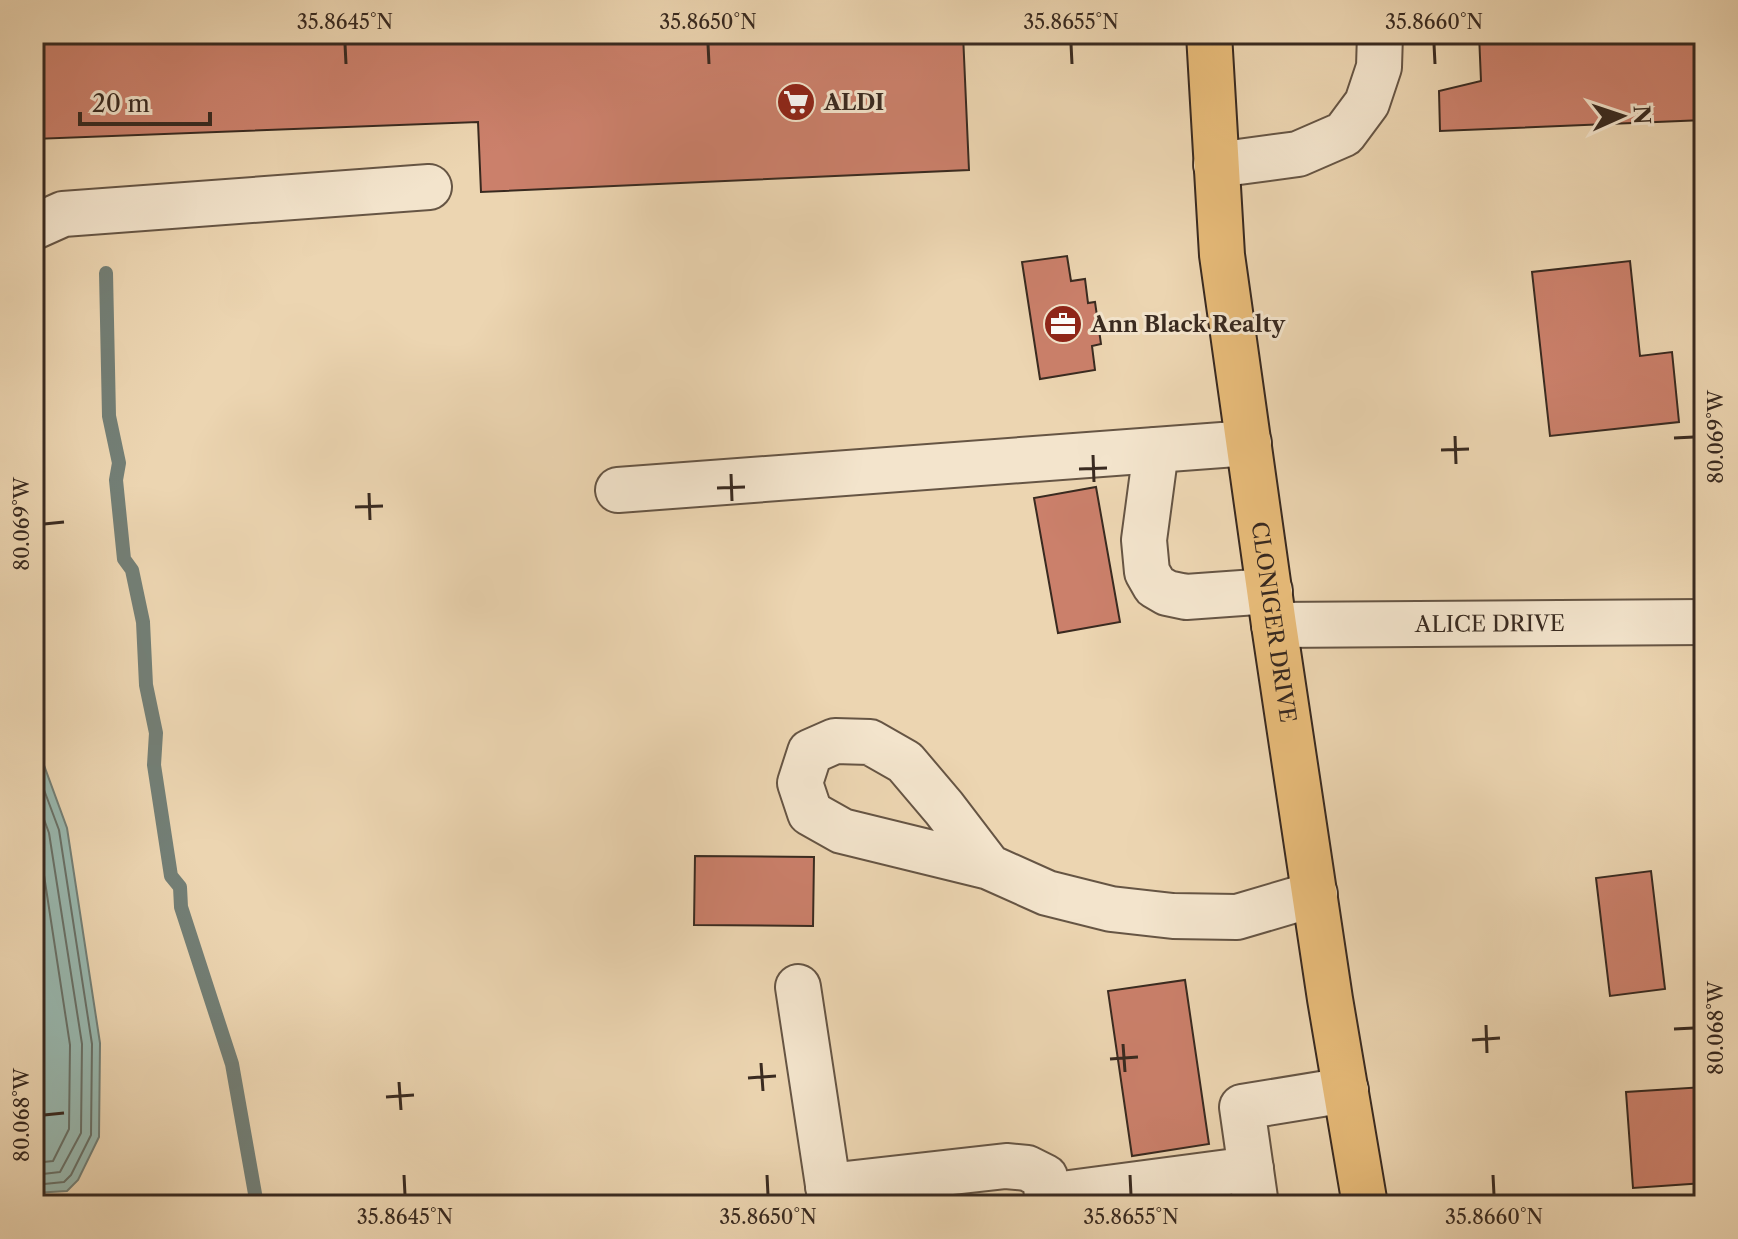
<svg xmlns="http://www.w3.org/2000/svg" width="1738" height="1239" font-family="'Libre Caslon Text',serif">
  <rect width="100%" height="100%" fill="#ecd5b1"/>
  <filter id="stains"><feTurbulence type="fractalNoise" baseFrequency=".0025" numOctaves="4"/><feColorMatrix values="0 0 0 0 .2 0 0 0 0 .09 0 0 0 0 .02 0 0 0 .5 -.17"/></filter>
  <radialGradient id="worn" r=".72"><stop offset=".6" stop-color="#630" stop-opacity="0"/><stop offset="1" stop-color="#630" stop-opacity=".3"/></radialGradient>
  <path fill="#99b8af" stroke="#737f76" stroke-width="2" d="M 34,738 L 67,828 L 100,1043 L 99,1137 L 78,1180 L 67,1191 L 34,1193 Z"/>
  <g fill="none" stroke-linecap="round" stroke-linejoin="round">
    <g stroke="#697168" stroke-width="2">
      <path d="M 34,763 L 59,830 L 92,1044 L 91,1135 L 71,1175 L 64,1182 L 34,1185"/>
      <path d="M 34,792 L 49,833 L 82,1044 L 81,1133 L 60,1172 L 34,1175"/>
      <path d="M 34,826 L 38,836 L 70,1045 L 69,1129 L 53,1161 L 34,1163"/>
    </g>
    <path stroke="#737f76" stroke-width="14" d="M 106,273 L 109,416 L 119,463 L 116,480 L 124,559 L 132,570 L 143,622 L 146,685 L 156,733 L 154,765 L 171,876 L 180,887 L 181,907 L 232,1064 L 257,1205"/>
  </g>
  <g fill="#cb806b" stroke="#392a20" stroke-width="2">
    <path d="M 34,34 L 963,34 L 969,170 L 481,192 L 478,122 L 34,139 Z"/>
    <path d="M 1479,34 L 1704,34 L 1704,120 L 1440,131 L 1439,91 L 1481,81 Z"/>
    <path d="M 1067,256 L 1071,281 L 1085,279 L 1088,303 L 1095,302 L 1101,344 L 1092,346 L 1095,370 L 1040,379 L 1022,262 Z"/>
    <path d="M 1630,261 L 1640,356 L 1672,352 L 1679,422 L 1550,436 L 1532,272 Z"/>
    <path d="M 1096,487 L 1120,622 L 1058,633 L 1034,498 Z"/>
    <path d="M 695,856 L 814,857 L 813,926 L 694,925 Z"/>
    <path d="M 1651,871 L 1665,989 L 1610,996 L 1596,878 Z"/>
    <path d="M 1185,980 L 1209,1144 L 1132,1156 L 1108,991 Z"/>
    <path d="M 1704,1087 L 1704,1183 L 1633,1188 L 1626,1092 Z"/>
  </g>
  <g fill="none" stroke-linecap="round" stroke-linejoin="round">
    <defs>
      <g id="minor">
        <path d="M 1216,165 L 1298,154 L 1344,134 L 1367,103 L 1379,67 L 1380,34"/>
        <path d="M 34,227 L 63,214 L 429,187"/>
        <path d="M 1156,450 L 1144,540 L 1147,572 L 1155,586 L 1167,593 L 1186,597 L 1270,591"/>
        <path d="M 618,490 L 1249,443"/>
        <path id="s1" d="M 1274,625 L 1704,622"/>
        <path d="M 989,867 L 842,831 L 810,813 L 800,783 L 810,752 L 835,741 L 870,742 L 905,762 L 944,808 L 989,867 L 1047,893 L 1111,909 L 1173,916 L 1237,917 L 1315,894"/>
        <path d="M 798,987 L 831,1205"/>
        <path d="M 828,1186 L 1006,1166 L 1027,1168 L 1045,1177 L 1048,1205"/>
        <path d="M 1047,1196 L 1251,1169"/>
        <path d="M 1256,1205 L 1242,1107 L 1346,1090"/>
      </g>
      <g id="major">
        <path id="s2" d="M 1209,34 L 1222,255 L 1274,625 L 1330,999 L 1365,1205"/>
      </g>
    </defs>
    <use href="#minor" stroke="#654" stroke-width="48"/>
    <use href="#major" stroke="#392a20" stroke-width="48"/>
    <use href="#minor" stroke="#f3e4cc" stroke-width="44"/>
    <use href="#major" stroke="#e6ba78" stroke-width="44"/>
  </g>
  <path fill="none" stroke="#392a20" stroke-width="3" d="M 345,44 L 346,64M 708,44 L 709,64M 1071,44 L 1072,64M 1434,44 L 1435,64M 1455,436 L 1456,464M 1674,438 L 1694,437M 1441,450 L 1469,449M 1093,455 L 1094,482M 1079,469 L 1107,468M 731,474 L 732,501M 717,488 L 745,487M 369,493 L 370,520M 355,507 L 383,506M 44,524 L 64,522M 1486,1025 L 1487,1053M 1674,1029 L 1694,1028M 1472,1040 L 1500,1038M 1123,1044 L 1125,1072M 1110,1059 L 1138,1057M 761,1063 L 763,1091M 748,1078 L 776,1076M 399,1082 L 401,1110M 386,1097 L 414,1095M 44,1115 L 64,1113M 404,1175 L 405,1195M 767,1175 L 768,1195M 1130,1175 L 1131,1195M 1493,1175 L 1494,1195"/>
  <defs>
    <symbol id="supermarket-disc" viewBox="-11 -11 22 22"><circle r="9.5" fill="#8f2418" stroke="#f3e4cc"/><path d="M-6-5.5h2.5l.6 2H6L4.5 2H-2.5L-4.4-4H-6ZM-1.5 3.2a1.3 1.3 0 1 0 .1 0ZM3 3.2a1.3 1.3 0 1 0 .1 0Z" fill="#fff"/></symbol>
    <symbol id="office-disc" viewBox="-11 -11 22 22"><circle r="9.5" fill="#8f2418" stroke="#f3e4cc"/><path d="M-6-3h4V-5.5h4V-3h4V5H-6ZM-1-4.5V-3h2v-1.5ZM-6 0V1H6V0Z" fill="#fff"/></symbol>
  </defs>
  <g fill-rule="evenodd">
    <use href="#supermarket-disc" x="774" y="80" width="44" height="44"/>
    <use href="#office-disc" x="1041" y="302" width="44" height="44"/>
  </g>
  <g text-anchor="middle" stroke-width="6" stroke-linejoin="round" paint-order="stroke">
    <g font-size="22" font-weight="bold" fill="#392a20" stroke="#f3e4cc" text-anchor="start">
      <text x="824" y="110">ALDI</text>
      <text x="1091" y="332">Ann Black Realty</text>
    </g>
    <g font-size="22" fill="#392a20" stroke="#f3e4cc">
      <text dy="8" stroke="none"><textPath href="#s2" startOffset="592">CLONIGER DRIVE</textPath></text>
      <text dy="8" stroke="none"><textPath href="#s1" startOffset="216">ALICE DRIVE</textPath></text>
    </g>
  </g>
  <rect width="1738" height="1239" fill="none" stroke="#ecd5b1" stroke-width="88"/>
  <g transform="translate(1622 116) rotate(87)" stroke="#f3e4cc" stroke-width="6" paint-order="stroke">
  <path d="M0-6L14 30L0 20L-14 30Z" fill="#392a20"/>
  <text y="-12" font-size="22" font-weight="bold" text-anchor="middle" fill="#392a20">N</text>
  </g>
  <path d="M80 112v12h130v-12" fill="none" stroke="#392a20" stroke-width="4"/>
  <text x="92" y="112" font-size="24" fill="#392a20" stroke="#f3e4cc" stroke-width="6" paint-order="stroke">20 m</text>
  <rect x="44" y="44" width="1650" height="1151" fill="none" stroke="#392a20" stroke-width="3"/>
  <g font-size="20" text-anchor="middle" fill="#392a20">
    <text x="345" y="29">35.8645°N</text>
    <text x="708" y="29">35.8650°N</text>
    <text x="1071" y="29">35.8655°N</text>
    <text x="1434" y="29">35.8660°N</text>
    <text transform="translate(1716 437) rotate(-90)" y="7">80.069°W</text>
    <text transform="translate(22 524) rotate(-90)" y="7">80.069°W</text>
    <text transform="translate(1716 1028) rotate(-90)" y="7">80.068°W</text>
    <text transform="translate(22 1115) rotate(-90)" y="7">80.068°W</text>
    <text x="405" y="1224">35.8645°N</text>
    <text x="768" y="1224">35.8650°N</text>
    <text x="1131" y="1224">35.8655°N</text>
    <text x="1494" y="1224">35.8660°N</text>
  </g>
  <rect width="100%" height="100%" filter="url(#stains)"/>
  <rect width="100%" height="100%" fill="url(#worn)"/>
</svg>
